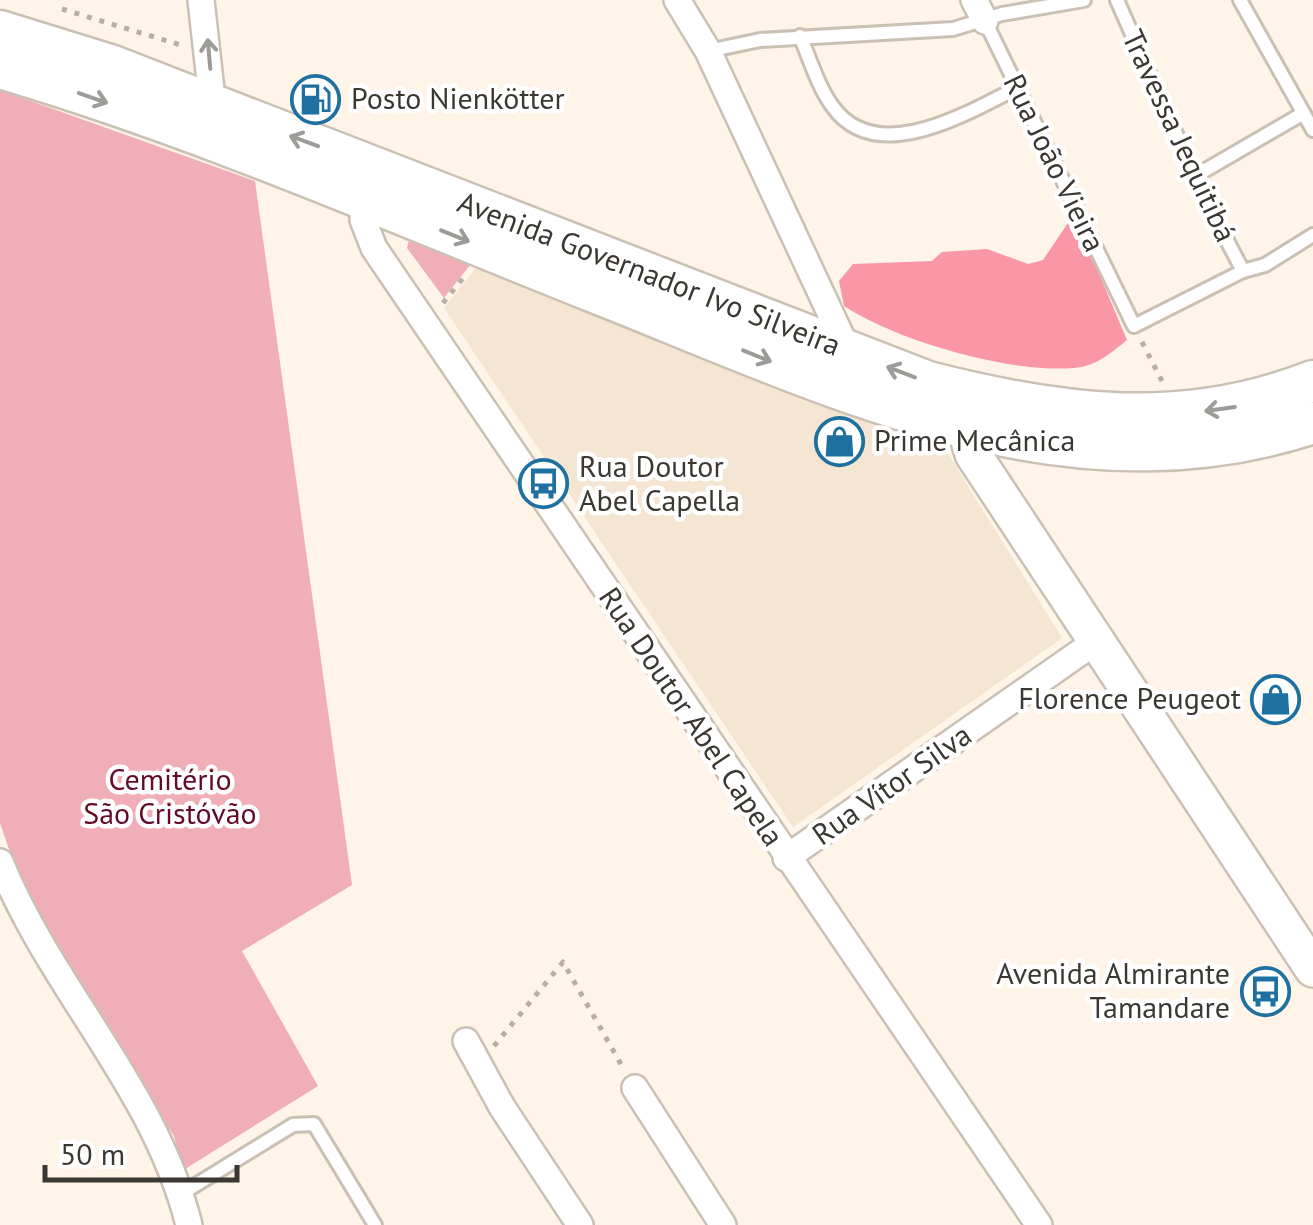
<svg xmlns="http://www.w3.org/2000/svg" width="1313" height="1225" font-family="'PT Sans',sans-serif">
  <rect width="100%" height="100%" fill="#fef4e7"/>
  <path fill="#f5e6d3" d="M 478,265 L 947,452 L 1062,638 L 793,827 L 444,308 Z"/>
  <g fill="#f0afb7">
    <path d="M 0,90 L 255,181 L 352,885 L 242,951 L 318,1086 L 182,1171 L 174,1136 L 39,937 L 0,823 Z"/>
    <path d="M 409,240 L 470,265 L 444,298 L 407,248 Z"/>
  </g>
  <path fill="#fa97a7" d="M 1074,214 L 1127,340 C 1111,353 1095,367 1073,368 C 1008,373 898,341 844,306 L 839,281 L 853,264 L 932,261 L 942,252 L 987,249 L 1028,264 L 1043,260 Z"/>
  <g fill="none" stroke-linecap="round" stroke-linejoin="round">
    <defs>
      <g id="service">
        <path d="M 1117,0 L 1202,193 L 1243,271"/>
        <path d="M 1240,0 L 1313,130"/>
        <path d="M 985,21 L 1134,326 L 1243,271 L 1265,265 L 1313,235"/>
        <path d="M 800,36 C 810,59 818,87 833,107 C 877,168 969,112 1017,88"/>
        <path d="M 708,51 L 760,40 L 953,29 L 1002,14 L 1084,0"/>
        <path d="M 1197,175 L 1302,114"/>
        <path d="M 181,1194 L 293,1125 L 314,1124 L 375,1225"/>
      </g>
      <g id="minor">
        <path d="M 201,0 L 213,108"/>
        <path d="M 677,0 L 708,51 L 848,351"/>
        <path d="M 974,0 L 985,21"/>
        <path d="M 364,200 L 363,220 L 374,248 L 1039,1225"/>
        <path d="M 786,858 L 1095,642"/>
        <path d="M 0,862 C 52,990 155,1089 189,1225"/>
        <path d="M 466,1041 L 502,1107 L 580,1225"/>
        <path d="M 635,1088 L 723,1225"/>
      </g>
      <path id="secondary" d="M 966,430 L 973,454 L 1313,969"/>
      <g id="primary">
        <path d="M 0,31 L 110,65 L 928,382 C 1061,416 1182,432 1313,381"/>
        <path d="M 0,68 C 203,128 398,214 594,292 C 823,382 1063,506 1313,423"/>
      </g>
    </defs>
    <use href="#service" stroke="#cac0b4" stroke-width="18"/>
    <use href="#minor" stroke="#cac0b4" stroke-width="30"/>
    <use href="#secondary" stroke="#cac0b4" stroke-width="40"/>
    <use href="#primary" stroke="#cac0b4" stroke-width="45"/>
    <g stroke="#b6afa4" stroke-width="5" stroke-dasharray="5 8" stroke-linecap="butt">
      <path d="M 62,9 L 184,46"/>
      <path d="M 443,303 L 467,273"/>
      <path d="M 1142,342 L 1162,381"/>
      <path d="M 494,1046 L 563,962 L 622,1066"/>
    </g>
    <use href="#service" stroke="#fff" stroke-width="12"/>
    <use href="#minor" stroke="#fff" stroke-width="25"/>
    <use href="#secondary" stroke="#fff" stroke-width="35"/>
    <use href="#primary" stroke="#fff" stroke-width="40"/>
  </g>
  <defs><path id="oneway-shaft" d="M-6 0H5M1.5-3L5.5 0L1.5 3" fill="none" stroke-width="1.6" stroke-linecap="round" stroke-linejoin="round" transform="scale(2.5)"/></defs>
  <g stroke="#9d9b98">
    <use href="#oneway-shaft" transform="translate(209 54) rotate(-95)"/>
    <use href="#oneway-shaft" transform="translate(93 98) rotate(19)"/>
    <use href="#oneway-shaft" transform="translate(304 141) rotate(-160)"/>
    <use href="#oneway-shaft" transform="translate(455 236) rotate(22)"/>
    <use href="#oneway-shaft" transform="translate(757 356) rotate(22)"/>
    <use href="#oneway-shaft" transform="translate(901 372) rotate(-159)"/>
    <use href="#oneway-shaft" transform="translate(1220 409) rotate(172)"/>
  </g>
  <defs>
    <symbol id="fuel-ring" viewBox="-11 -11 22 22"><circle r="9.5" fill="#fff" stroke="#1e70a1" stroke-width="1.5"/><path d="M-5.5-6h7V0h2V4h1.3V-2.5L3-4.5l.8-.8L6-3V5H2.5V1h-1V6h-7ZM-4.2-4.7v3.2H.2V-4.7Z" fill="#1e70a1"/></symbol>
    <symbol id="shop-ring" viewBox="-11 -11 22 22"><circle r="9.5" fill="#fff" stroke="#1e70a1" stroke-width="1.5"/><path d="M-5-2.5h2.3a2.7 3.5 0 0 1 5.4 0H5L5.5 6h-11ZM-1.5-2.5h3a1.5 2.3 0 0 0-3 0Z" fill="#1e70a1"/></symbol>
    <symbol id="bus-ring" viewBox="-11 -11 22 22"><circle r="9.5" fill="#fff" stroke="#1e70a1" stroke-width="1.5"/><path d="M-5-6H5V4H4V6H2V4H-2V6H-4V4H-5ZM-3.5-4V0h7V-4ZM-3.5 1.2v1.5H-2V1.2ZM2 1.2v1.5H3.5V1.2Z" fill="#1e70a1"/></symbol>
  </defs>
  <g fill-rule="evenodd">
    <use href="#fuel-ring" x="288" y="72" width="55" height="55"/>
    <use href="#shop-ring" x="812" y="414" width="55" height="55"/>
    <use href="#bus-ring" x="516" y="456" width="55" height="55"/>
    <use href="#shop-ring" x="1248" y="672" width="55" height="55"/>
    <use href="#bus-ring" x="1238" y="964" width="55" height="55"/>
  </g>
  <g text-anchor="middle" stroke-width="9" stroke-linejoin="round" paint-order="stroke">
    <g font-size="30" fill="#3b3732" stroke="#fff" text-anchor="start">
      <text x="351" y="109">Posto Nienkötter</text>
      <text x="874" y="451">Prime Mecânica</text>
      <text x="579" y="477">Rua Doutor<tspan x="579" dy="34">Abel Capella</tspan></text>
      <text x="1241" y="709" text-anchor="end">Florence Peugeot</text>
      <text x="1230" y="984" text-anchor="end">Avenida Almirante<tspan x="1230" dy="34">Tamandare</tspan></text>
    </g>
    <g font-size="30" fill="#3b3732" stroke="#fff">
      <text transform="translate(1179 136) rotate(65)" y="10">Travessa Jequitibá</text>
      <text transform="translate(1054 163) rotate(64)" y="10">Rua João Vieira</text>
      <text transform="translate(649 274) rotate(21)" y="10">Avenida Governador Ivo Silveira</text>
      <text transform="translate(691 717) rotate(56)" y="10">Rua Doutor Abel Capela</text>
      <text transform="translate(892 785) rotate(-35)" y="10">Rua Vítor Silva</text>
    </g>
    <g font-size="30" fill="#620a26" stroke="#fff">
      <text x="170" y="790">Cemitério<tspan x="170" dy="34">São Cristóvão</tspan></text>
    </g>
  </g>
  <path d="M45 1165v15h192v-15" fill="none" stroke="#3b3732" stroke-width="5"/>
  <text x="60" y="1165" font-size="30" fill="#3b3732" stroke="#ffffff" stroke-width="8" paint-order="stroke">50 m</text>
</svg>
